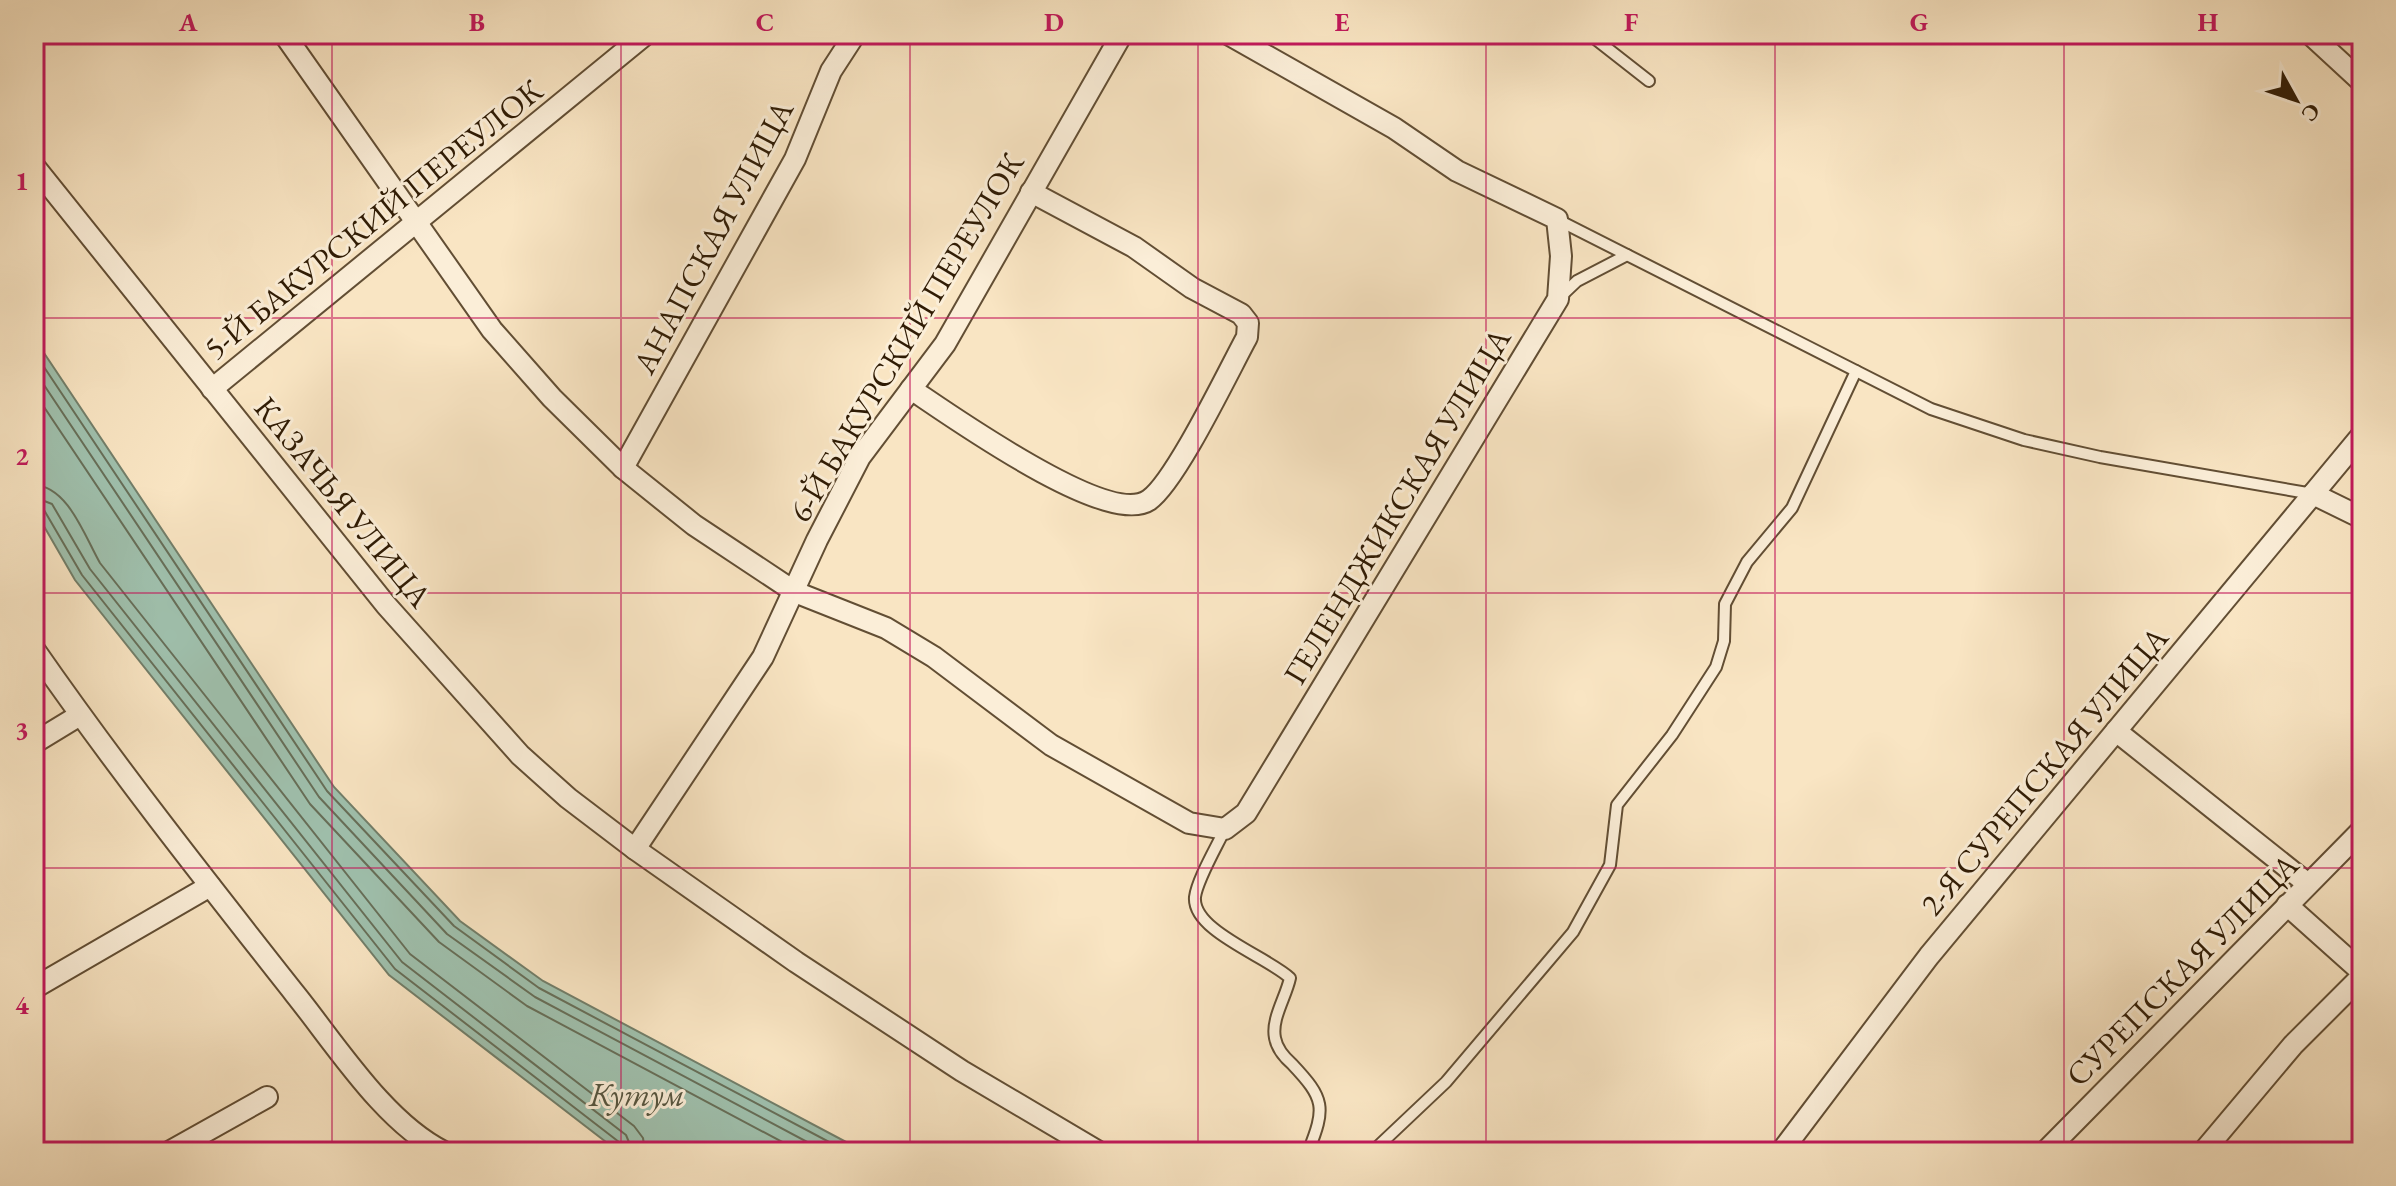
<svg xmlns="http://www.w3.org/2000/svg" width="2396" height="1186" font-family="'EB Garamond',serif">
  <rect width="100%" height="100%" fill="#f9e5c3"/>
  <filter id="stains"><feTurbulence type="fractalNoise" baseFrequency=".0025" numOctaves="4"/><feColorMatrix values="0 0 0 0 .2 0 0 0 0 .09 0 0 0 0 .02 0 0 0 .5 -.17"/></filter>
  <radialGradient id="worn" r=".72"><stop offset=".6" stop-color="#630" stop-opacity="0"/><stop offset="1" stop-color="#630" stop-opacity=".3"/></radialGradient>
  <path fill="#9fc0ad" stroke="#727e69" stroke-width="2" d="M 34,338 L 334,787 L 460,921 L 543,981 L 865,1152 L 619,1152 L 389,975 L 75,580 L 34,509 Z"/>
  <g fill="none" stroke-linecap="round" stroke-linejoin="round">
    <g stroke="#676e58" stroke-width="2">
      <path d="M 34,352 L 327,791 L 454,926 L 539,988 L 848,1152"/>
      <path d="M 34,370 L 319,797 L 447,934 L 535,997 L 826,1152"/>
      <path d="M 34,392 L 310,804 L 439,942 L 527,1006 L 801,1152"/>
      <path d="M 34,485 C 68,486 85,537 100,563 L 410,954 L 634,1126 L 643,1138 L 645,1152"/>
      <path d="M 34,497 L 52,504 L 90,569 L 402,962 L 626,1135 L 633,1152"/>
      <path d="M 34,507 L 44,510 L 82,575 L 395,969 L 619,1142 L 623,1152"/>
    </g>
    <defs>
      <g id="service">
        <path d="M 1589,34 L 1649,81"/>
        <path d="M 1558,220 L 1931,409 L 2024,440 L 2100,457 L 2313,494"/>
        <path d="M 1559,298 L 1577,281 L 1627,255"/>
        <path d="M 1225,829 C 1217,846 1197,880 1195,897 C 1192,931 1268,957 1290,978 C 1286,997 1271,1019 1275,1038 C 1277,1049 1284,1057 1292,1064 C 1325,1099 1326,1107 1308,1152"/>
        <path d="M 1372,1152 L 1446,1082 L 1573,932 L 1610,865 L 1617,805 L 1672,735 L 1716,667 L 1724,641 L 1725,604 L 1747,562 L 1792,508 L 1856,371"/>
      </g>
      <g id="minor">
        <path d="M 284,34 L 492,330 L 552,398 L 623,468 L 694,525 L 795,592 L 886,628 L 934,657 L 1051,745 L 1189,823 L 1225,829 L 1246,813 L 1558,299 L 1561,256 L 1557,219 L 1457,171 L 1394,128 L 1228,34"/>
        <path d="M 2310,34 L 2362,82"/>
        <path d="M 34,166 L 386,605 L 520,755 L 568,798 L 635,849 L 796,962 L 962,1071 L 1099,1152"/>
        <path d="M 212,389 L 646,34"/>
        <path d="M 911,389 C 950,415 1108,528 1149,500 C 1176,481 1228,372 1247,337 L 1248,323 L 1241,314 L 1192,288 L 1134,247 L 1031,192"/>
        <path d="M 623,468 L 795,159 L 831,71 L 855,34"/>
        <path d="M 2313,494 L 2362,518"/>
        <path d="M 34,649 C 116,767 206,881 295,994 C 336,1045 385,1123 444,1152"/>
        <path d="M 2116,731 L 2308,884"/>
        <path d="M 34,743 L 80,715"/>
        <path d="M 635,849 L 763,657 L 817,540 L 860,457 L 945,344 L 1122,34"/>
        <path d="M 2287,905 L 2362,972"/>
        <path d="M 34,988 L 210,886"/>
        <path d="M 169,1152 L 267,1097"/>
        <path d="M 1781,1152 L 1929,956 L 2362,435"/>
        <path d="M 2045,1152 L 2362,830"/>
        <path d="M 2203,1152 L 2293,1045 L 2362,976"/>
      </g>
    </defs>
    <use href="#service" stroke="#624e34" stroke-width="14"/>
    <use href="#minor" stroke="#624e34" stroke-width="24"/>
    <use href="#service" stroke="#fbeed8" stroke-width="10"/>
    <use href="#minor" stroke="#fbeed8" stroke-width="20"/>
  </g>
  <path fill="none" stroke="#c2185b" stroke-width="2" stroke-opacity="0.55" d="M 332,34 L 332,1152M 621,34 L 621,1152M 910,34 L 910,1152M 1198,34 L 1198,1152M 1486,34 L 1486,1152M 1775,34 L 1775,1152M 2064,34 L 2064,1152M 34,318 L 2362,318M 34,593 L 2362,593M 34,868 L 2362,868"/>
  <g text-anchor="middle" stroke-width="6" stroke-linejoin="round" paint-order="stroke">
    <g font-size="32" fill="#2f1b04" stroke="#fbeed8">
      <text transform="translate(373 219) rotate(-39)" y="11">5-Й БАКУРСКИЙ ПЕРЕУЛОК</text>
      <text transform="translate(713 237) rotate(-62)" y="11">АНАПСКАЯ УЛИЦА</text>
      <text transform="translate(906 337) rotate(-59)" y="11">6-Й БАКУРСКИЙ ПЕРЕУЛОК</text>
      <text transform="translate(343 502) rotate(51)" y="11">КАЗАЧЬЯ УЛИЦА</text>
      <text transform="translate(1397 506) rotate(-59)" y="11">ГЕЛЕНДЖИКСКАЯ УЛИЦА</text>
      <text transform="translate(2044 771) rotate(-50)" y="11">2-Я СУРЕПСКАЯ УЛИЦА</text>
      <text transform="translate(2182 970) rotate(-45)" y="11">СУРЕПСКАЯ УЛИЦА</text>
    </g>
    <g font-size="34" font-style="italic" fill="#56553f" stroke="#fbeed8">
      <text x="637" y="1106">Кутум</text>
    </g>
  </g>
  <rect width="2396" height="1186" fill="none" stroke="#f9e5c3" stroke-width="88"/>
  <g transform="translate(2296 100) rotate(130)" stroke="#fbeed8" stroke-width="6" paint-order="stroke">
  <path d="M0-6L14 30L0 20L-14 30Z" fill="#2f1b04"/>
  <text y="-12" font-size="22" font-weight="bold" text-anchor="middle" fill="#2f1b04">С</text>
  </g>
  <rect x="44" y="44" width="2308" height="1098" fill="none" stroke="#c2185b" stroke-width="3"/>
  <g font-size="26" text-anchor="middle" font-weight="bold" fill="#c2185b">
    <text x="188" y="31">A</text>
    <text x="477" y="31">B</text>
    <text x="765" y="31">C</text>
    <text x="1054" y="31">D</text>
    <text x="1342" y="31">E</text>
    <text x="1631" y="31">F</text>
    <text x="1919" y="31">G</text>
    <text x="2208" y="31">H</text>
    <text x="22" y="190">1</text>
    <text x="22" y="465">2</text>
    <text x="22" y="739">3</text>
    <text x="22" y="1014">4</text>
  </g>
  <rect width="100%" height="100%" filter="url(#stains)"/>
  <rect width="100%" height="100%" fill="url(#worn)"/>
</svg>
